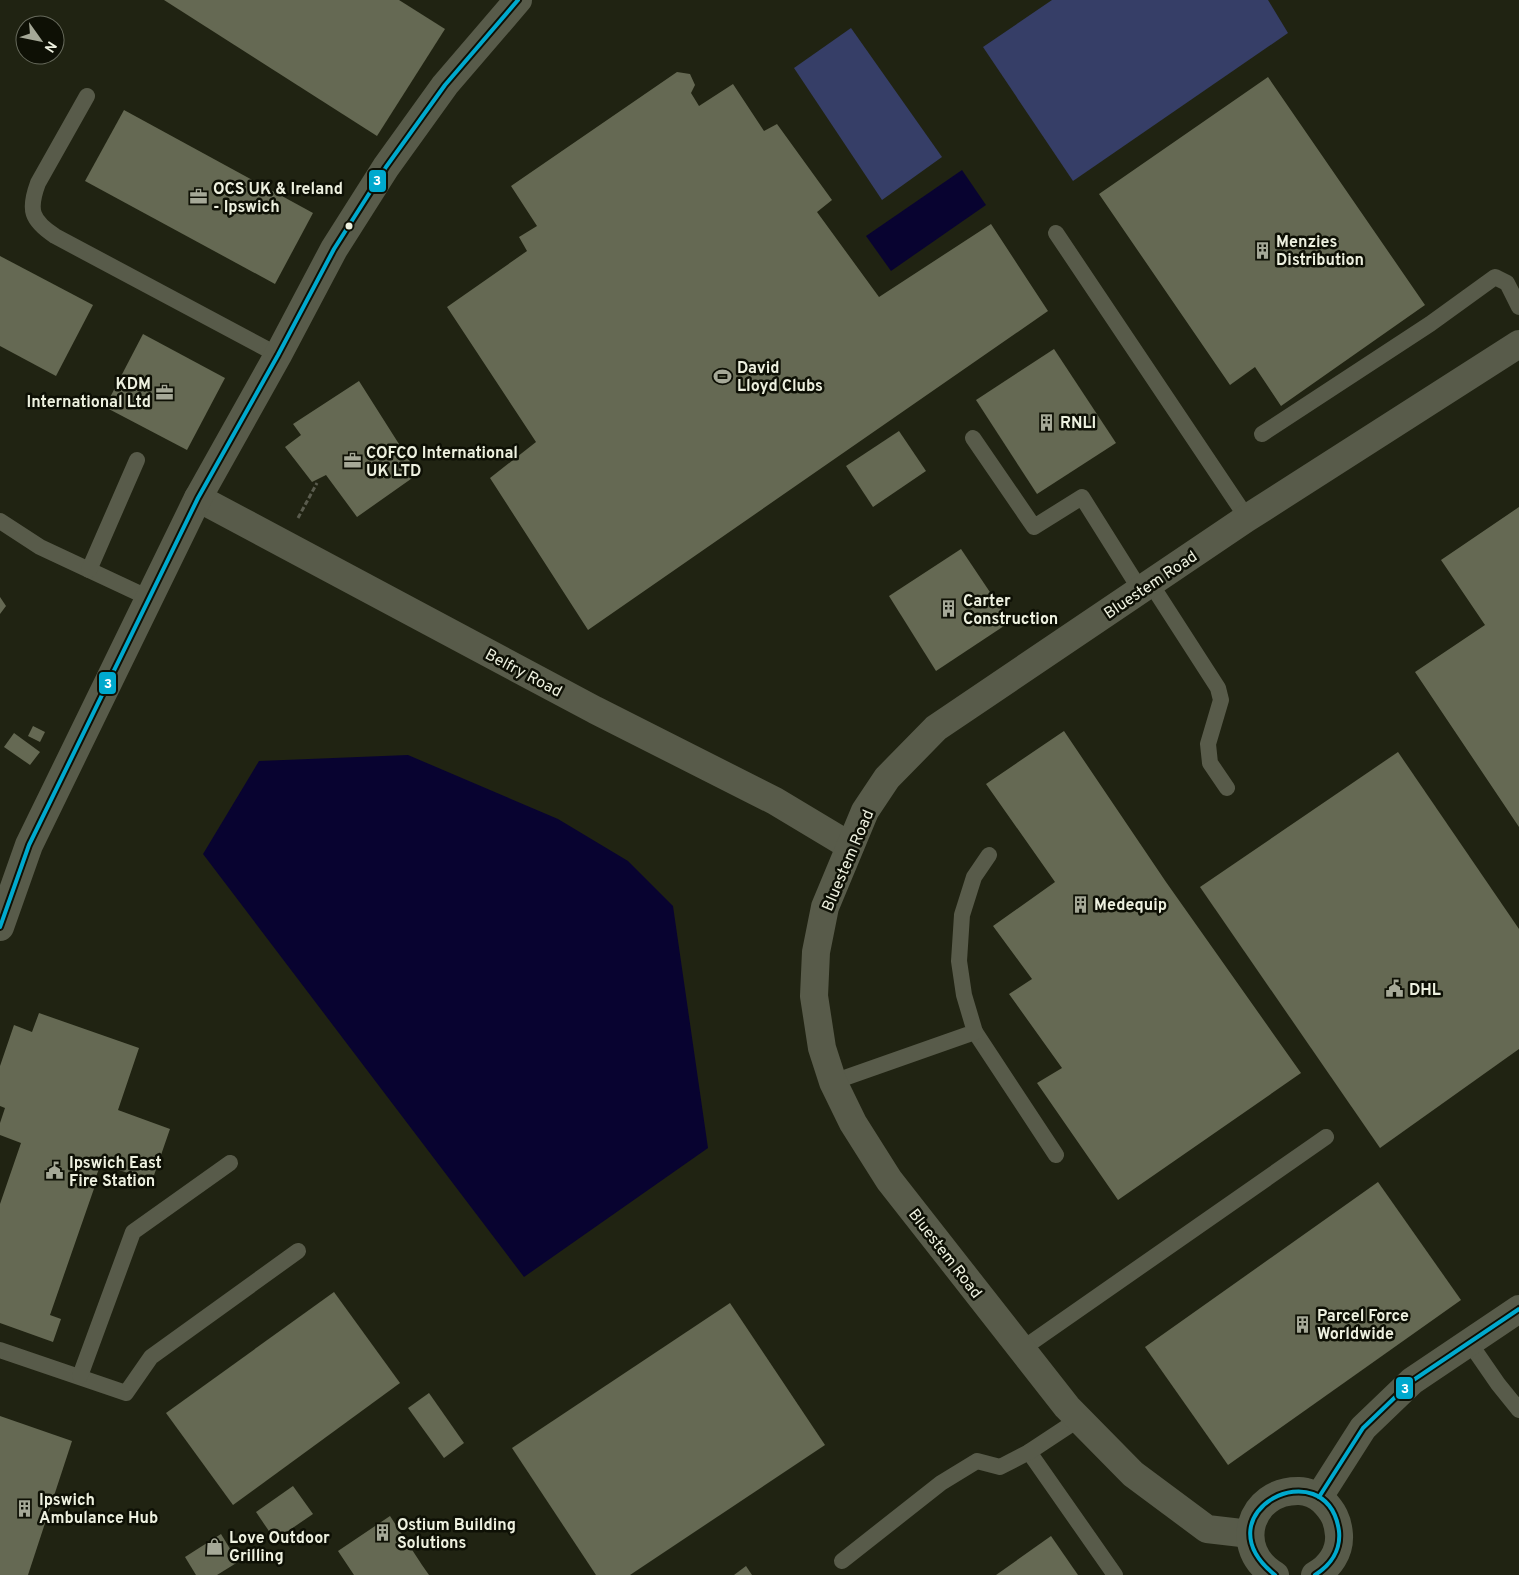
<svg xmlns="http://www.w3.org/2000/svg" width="1519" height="1575" font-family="Overpass,sans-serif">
  <rect width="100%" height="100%" fill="#202312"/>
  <g fill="#363e67">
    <path d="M 1052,0 L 1268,0 L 1288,33 L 1073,181 L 983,47 Z"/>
    <path d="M 851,28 L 942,157 L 882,200 L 794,68 Z"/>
  </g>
  <g fill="#080330">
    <path d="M 962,170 L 986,205 L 891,271 L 866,236 Z"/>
    <path d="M 408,755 L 558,819 L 628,861 L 673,906 L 708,1148 L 524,1277 L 203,854 L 259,761 Z"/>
  </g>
  <g fill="#656953">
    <path d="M 164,0 L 399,0 L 445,29 L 377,136 Z"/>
    <path d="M 677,72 L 690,74 L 695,85 L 691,93 L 699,106 L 733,84 L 764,131 L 777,124 L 832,200 L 817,212 L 879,297 L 991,224 L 1048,311 L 588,630 L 490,478 L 536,442 L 447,307 L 527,251 L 519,237 L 537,226 L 511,186 Z"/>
    <path d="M 1268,77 L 1425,305 L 1281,406 L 1255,367 L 1230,385 L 1099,194 Z"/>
    <path d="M 124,110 L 313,213 L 275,284 L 85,181 Z"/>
    <path d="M 0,256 L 93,305 L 56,376 L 0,346 Z"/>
    <path d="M 143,334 L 225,378 L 187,450 L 105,407 Z"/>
    <path d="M 1054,349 L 1116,443 L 1037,494 L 976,400 Z"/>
    <path d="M 359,381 L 418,474 L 357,517 L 326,475 L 312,482 L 285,447 L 301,435 L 293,424 Z"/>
    <path d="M 899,431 L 926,471 L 873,507 L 846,466 Z"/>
    <path d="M 1519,507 L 1519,827 L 1415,672 L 1485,625 L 1441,560 Z"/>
    <path d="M 961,549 L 1010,622 L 936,671 L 889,596 Z"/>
    <path d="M 0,597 L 6,606 L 0,614 Z"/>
    <path d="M 33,726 L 45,732 L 40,742 L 28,736 Z"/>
    <path d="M 1064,731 L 1166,882 L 1301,1073 L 1118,1200 L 1037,1083 L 1062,1068 L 1009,994 L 1032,979 L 993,926 L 1055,882 L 986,784 Z"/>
    <path d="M 14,733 L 40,752 L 30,765 L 4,747 Z"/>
    <path d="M 1398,752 L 1519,929 L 1519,1049 L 1380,1148 L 1200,887 Z"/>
    <path d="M 39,1013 L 139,1048 L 118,1110 L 170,1129 L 152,1181 L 101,1164 L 95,1179 L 97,1180 L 50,1315 L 61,1319 L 53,1342 L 0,1323 L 0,1204 L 21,1143 L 0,1135 L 0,1123 L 5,1108 L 0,1106 L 0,1066 L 14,1025 L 32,1032 Z"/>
    <path d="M 1378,1182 L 1461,1300 L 1228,1465 L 1145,1347 Z"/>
    <path d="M 334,1292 L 400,1383 L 233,1505 L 166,1413 Z"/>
    <path d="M 730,1303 L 825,1445 L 630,1575 L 596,1575 L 512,1448 Z"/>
    <path d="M 429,1393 L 464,1443 L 444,1458 L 408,1408 Z"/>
    <path d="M 0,1416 L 72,1441 L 28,1575 L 0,1575 Z"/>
    <path d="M 293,1486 L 313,1514 L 275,1540 L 256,1512 Z"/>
    <path d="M 390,1516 L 422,1565 L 429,1575 L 354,1575 L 338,1551 Z"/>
    <path d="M 221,1534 L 238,1562 L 217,1575 L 196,1575 L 185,1557 Z"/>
    <path d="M 1051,1536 L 1078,1575 L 996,1575 Z"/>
    <path d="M 746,1566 L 752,1575 L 734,1575 Z"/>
  </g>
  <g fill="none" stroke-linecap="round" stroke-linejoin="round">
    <path stroke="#5a5c4e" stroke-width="3" stroke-dasharray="5 2.5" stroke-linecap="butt" d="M 298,518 L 317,483"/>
    <g stroke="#585b4a" stroke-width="16">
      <path d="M 87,96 L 38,183 C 28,210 31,220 55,236 L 278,355"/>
      <path d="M 1056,233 L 1247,518"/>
      <path d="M 1262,434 L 1430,324 L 1495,277 L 1507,283 L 1519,307"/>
      <path d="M 973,438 L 1034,527 L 1082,497 L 1141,591"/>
      <path d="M 0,521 L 40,547 L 149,598"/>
      <path d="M 89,570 L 137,460"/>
      <path d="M 1151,584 L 1218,688 L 1221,700 L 1208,744 L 1210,763 L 1227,788"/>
      <path d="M 975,1032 L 1056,1155"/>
      <path d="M 833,1082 L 975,1032 L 964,995 L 959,961 L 962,915 L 974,877 L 989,855"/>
      <path d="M 1469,1342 L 1498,1384 L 1519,1410"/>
      <path d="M 1022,1349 L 1326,1137"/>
      <path d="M 0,1350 L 126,1393 L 151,1357 L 298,1251"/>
      <path d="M 80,1376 L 133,1232 L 230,1163"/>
      <path d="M 1029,1452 L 1115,1575"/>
      <path d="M 842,1561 L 941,1483 L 977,1461 L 1000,1467 L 1029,1452 L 1079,1419"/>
    </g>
    <g stroke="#585b4a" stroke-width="28">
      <path d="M 198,498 L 595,710 L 775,801 L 850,846"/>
      <path d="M 0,927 L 29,845 L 198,498 L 278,355 L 334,249 L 386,167 L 445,85 L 518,0"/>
      <path d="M 1319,1497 L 1363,1428 L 1412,1381 L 1519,1309"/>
      <path d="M 1250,1534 L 1207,1529 L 1133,1474 L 1067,1407 L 889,1180 L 853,1123 L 833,1082 L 822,1048 L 814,996 L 816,952 L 825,907 L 865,811 L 887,778 L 936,728 L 1247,518 L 1519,344"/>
      <path d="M 1275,1575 C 1232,1550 1249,1490 1299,1491 C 1307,1491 1317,1495 1323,1501 C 1333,1511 1338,1520 1339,1535 C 1340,1552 1330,1567 1315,1575"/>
    </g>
    <defs>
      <g id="bus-1">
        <path d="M 0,927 L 29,845 L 198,498 L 278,355 L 334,249 L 386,167 L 445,85 L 518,0"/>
        <path d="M 1319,1497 L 1363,1428 L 1412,1381 L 1519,1309"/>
        <path d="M 1275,1575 C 1197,1512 1327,1448 1339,1531 C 1341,1550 1331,1565 1315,1575"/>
      </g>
    </defs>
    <use href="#bus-1" stroke="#0e1005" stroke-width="8"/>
    <use href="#bus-1" stroke="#00a9ce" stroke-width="4"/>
  </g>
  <defs>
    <symbol id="office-bare" viewBox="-9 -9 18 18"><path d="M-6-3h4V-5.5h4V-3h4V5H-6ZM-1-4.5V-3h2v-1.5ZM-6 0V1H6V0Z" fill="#a5a897" stroke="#0e1005" stroke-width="2.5" paint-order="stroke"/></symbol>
    <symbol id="building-bare" viewBox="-9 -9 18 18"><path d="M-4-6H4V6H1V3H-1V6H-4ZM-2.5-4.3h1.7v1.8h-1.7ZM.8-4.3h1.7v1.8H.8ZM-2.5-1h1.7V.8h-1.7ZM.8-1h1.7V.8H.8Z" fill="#a5a897" stroke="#0e1005" stroke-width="2.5" paint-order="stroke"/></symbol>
    <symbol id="stadium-bare" viewBox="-9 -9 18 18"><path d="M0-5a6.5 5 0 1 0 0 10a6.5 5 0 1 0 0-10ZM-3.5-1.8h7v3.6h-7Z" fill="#a5a897" stroke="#0e1005" stroke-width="2.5" paint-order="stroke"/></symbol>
    <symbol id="civic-bare" viewBox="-9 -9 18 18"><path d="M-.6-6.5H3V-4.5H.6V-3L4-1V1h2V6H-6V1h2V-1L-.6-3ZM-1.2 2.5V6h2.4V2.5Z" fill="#a5a897" stroke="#0e1005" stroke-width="2.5" paint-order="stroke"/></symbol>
    <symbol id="shop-bare" viewBox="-9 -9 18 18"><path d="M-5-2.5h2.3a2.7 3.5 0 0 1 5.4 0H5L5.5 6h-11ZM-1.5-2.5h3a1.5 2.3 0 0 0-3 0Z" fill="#a5a897" stroke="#0e1005" stroke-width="2.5" paint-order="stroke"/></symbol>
  </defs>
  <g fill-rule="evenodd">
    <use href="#office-bare" x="186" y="184" width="25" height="25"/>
    <use href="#building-bare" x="1250" y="238" width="25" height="25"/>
    <use href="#stadium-bare" x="710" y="364" width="25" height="25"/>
    <use href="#office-bare" x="152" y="380" width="25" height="25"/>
    <use href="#building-bare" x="1034" y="410" width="25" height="25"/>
    <use href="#office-bare" x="340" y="448" width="25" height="25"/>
    <use href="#building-bare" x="936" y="596" width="25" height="25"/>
    <use href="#building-bare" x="1068" y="892" width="25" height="25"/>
    <use href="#civic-bare" x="1382" y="976" width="25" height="25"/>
    <use href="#civic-bare" x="42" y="1158" width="25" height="25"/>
    <use href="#building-bare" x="1290" y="1312" width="25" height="25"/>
    <use href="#building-bare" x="12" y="1496" width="25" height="25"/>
    <use href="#building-bare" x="370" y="1520" width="25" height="25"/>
    <use href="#shop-bare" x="202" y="1534" width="25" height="25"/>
  </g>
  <circle fill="#edf0df" stroke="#0e1005" stroke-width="2" cx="349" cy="226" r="4.5"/>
  <g text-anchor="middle" stroke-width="5" stroke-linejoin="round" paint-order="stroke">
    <g font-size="16" font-weight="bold" fill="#edf0df" stroke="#0e1005" text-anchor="start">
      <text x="213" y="194">OCS UK &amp; Ireland<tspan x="213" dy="18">- Ipswich</tspan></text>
      <text x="1276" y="247">Menzies<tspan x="1276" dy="18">Distribution</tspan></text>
      <text x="737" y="373">David<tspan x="737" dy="18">Lloyd Clubs</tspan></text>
      <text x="151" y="389" text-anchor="end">KDM<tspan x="151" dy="18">International Ltd</tspan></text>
      <text x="1060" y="428">RNLI</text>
      <text x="366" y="458">COFCO International<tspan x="366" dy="18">UK LTD</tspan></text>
      <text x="963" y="606">Carter<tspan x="963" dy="18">Construction</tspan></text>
      <text x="1094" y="910">Medequip</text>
      <text x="1409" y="995">DHL</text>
      <text x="69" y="1168">Ipswich East<tspan x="69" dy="18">Fire Station</tspan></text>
      <text x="1317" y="1321">Parcel Force<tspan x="1317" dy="18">Worldwide</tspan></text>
      <text x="39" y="1505">Ipswich<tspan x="39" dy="18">Ambulance Hub</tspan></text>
      <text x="397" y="1530">Ostium Building<tspan x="397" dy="18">Solutions</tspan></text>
      <text x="229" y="1543">Love Outdoor<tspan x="229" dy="18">Grilling</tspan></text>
    </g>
    <g font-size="16" fill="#edf0df" stroke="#0e1005">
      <text transform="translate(1150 584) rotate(-34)" y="6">Bluestem Road</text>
      <text transform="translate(524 672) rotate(28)" y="6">Belfry Road</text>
      <text transform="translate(847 860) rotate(-67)" y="6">Bluestem Road</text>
      <text transform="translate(946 1253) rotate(52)" y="6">Bluestem Road</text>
    </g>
  </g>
  <g stroke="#0e1005" stroke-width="2">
    <rect x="368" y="169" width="19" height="24" rx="5" fill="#00a9ce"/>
    <rect x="98" y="671" width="19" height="24" rx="5" fill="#00a9ce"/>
    <rect x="1395" y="1376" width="19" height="24" rx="5" fill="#00a9ce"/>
  </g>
  <g font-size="14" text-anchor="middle" font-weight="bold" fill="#fff">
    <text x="377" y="185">3</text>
    <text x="108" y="688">3</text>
    <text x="1405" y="1393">3</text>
  </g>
  <g transform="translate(40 40) rotate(123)"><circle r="24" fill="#0e1005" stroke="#676a5c"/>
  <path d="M0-4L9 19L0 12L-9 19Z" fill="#a5a897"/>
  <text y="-8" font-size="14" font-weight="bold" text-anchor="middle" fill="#edf0df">N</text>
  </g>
</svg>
